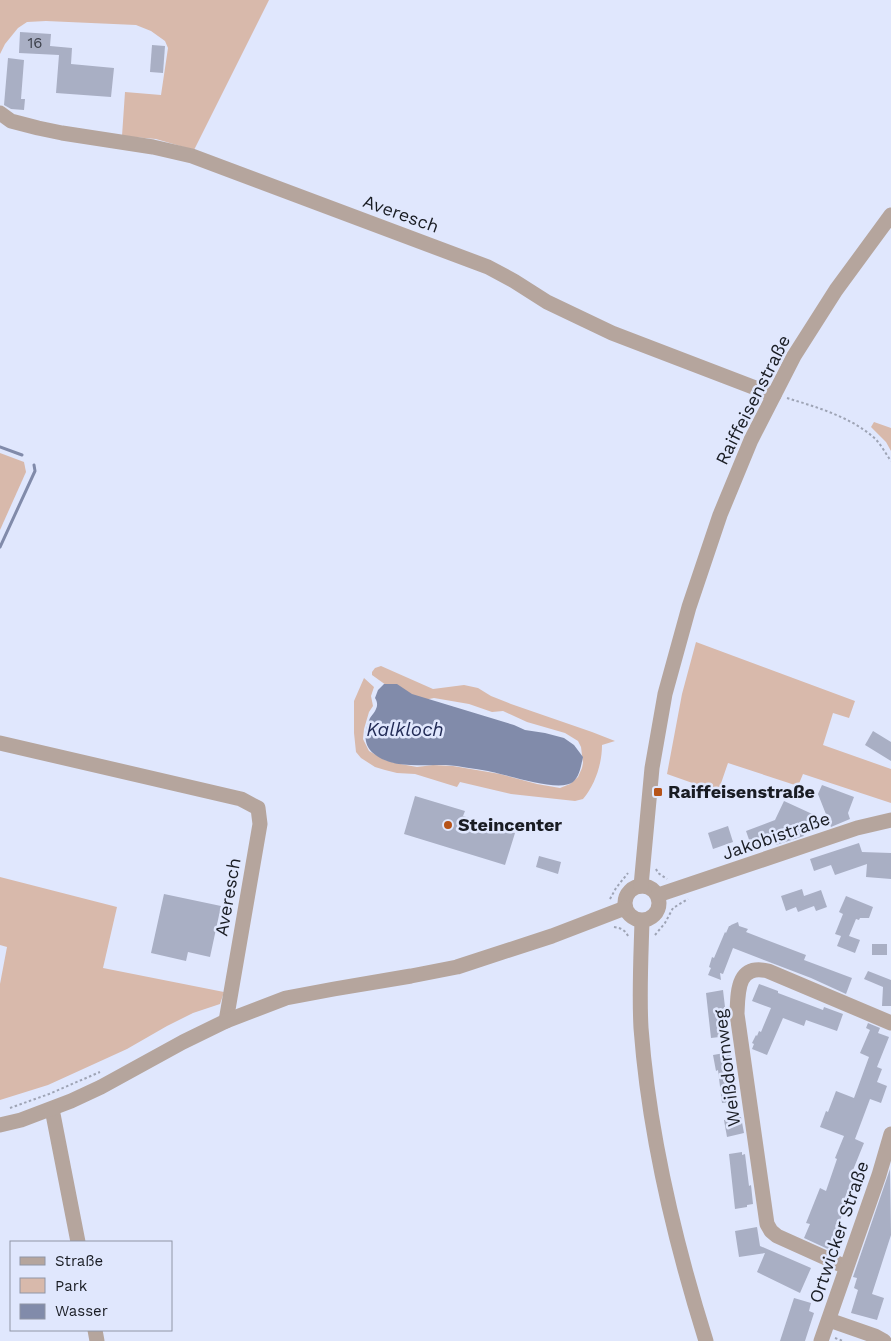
<svg xmlns="http://www.w3.org/2000/svg" width="891" height="1341" font-family="'Work Sans',sans-serif">
  <rect width="100%" height="100%" fill="#e0e7fd"/>
  <g fill="#d8b9ab">
    <path d="M 0,0 L 269,0 L 194,150 L 156,139 L 122,136 L 125,92 L 161,95 L 168,48 L 165,41 L 151,31 L 136,25 L 46,21 L 27,22 L 18,28 L 5,44 L 0,54 Z"/>
    <path d="M 874,422 L 891,428 L 891,451 L 886,442 L 871,427 Z"/>
    <path d="M 0,453 L 24,462 L 26,472 L 0,530 Z"/>
    <path d="M 696,642 L 855,701 L 849,718 L 833,713 L 823,745 L 891,769 L 891,803 L 803,774 L 798,786 L 728,763 L 718,792 L 667,774 L 682,694 Z"/>
    <path d="M 381,666 L 433,689 L 464,685 L 478,688 L 491,696 L 511,704 L 592,732 L 615,741 L 602,745 C 602,764 595,785 583,799 L 575,801 L 511,794 L 460,782 L 457,787 L 415,774 L 397,773 L 385,770 L 375,767 L 361,758 L 356,752 L 354,733 L 354,701 L 364,678 L 374,687 L 371,696 L 373,706 L 369,712 L 364,729 L 363,739 L 369,751 L 385,760 L 395,763 L 417,767 L 433,765 L 453,766 L 500,774 L 537,784 L 560,788 L 570,784 L 578,777 L 582,768 L 583,763 L 581,747 L 578,741 L 565,733 L 527,722 L 503,711 L 492,712 L 469,704 L 434,698 L 419,701 L 386,685 L 372,675 L 372,672 L 375,668 Z"/>
    <path d="M 0,877 L 117,907 L 103,968 L 224,992 L 220,1004 L 193,1013 L 167,1026 L 127,1049 L 48,1085 L 0,1100 L 0,984 L 7,947 L 0,945 Z"/>
  </g>
  <path fill="#818baa" d="M 384,684 L 397,684 L 412,694 L 514,725 L 525,730 L 545,733 L 564,738 L 574,745 L 583,757 C 581,765 580,776 573,782 C 559,793 505,774 488,771 C 474,769 460,766 446,765 C 422,764 393,770 373,753 C 362,744 365,729 370,718 C 372,715 375,712 376,709 C 378,705 377,701 375,698 L 378,690 Z"/>
  <g fill="none" stroke-linecap="round" stroke-linejoin="round">
    <g stroke="#818baa" stroke-width="3">
      <path d="M 0,447 L 22,455"/>
      <path d="M 0,547 L 35,471 L 34,465"/>
    </g>
  </g>
  <g fill="#a9afc4">
    <path d="M 20,32 L 51,34 L 50,46 L 72,48 L 71,64 L 114,68 L 111,97 L 56,93 L 59,55 L 19,53 Z"/>
    <path d="M 152,45 L 165,46 L 163,73 L 150,72 Z"/>
    <path d="M 8,58 L 24,60 L 21,99 L 25,99 L 24,110 L 11,109 L 4,105 Z"/>
    <path d="M 873,731 L 891,742 L 891,761 L 865,745 Z"/>
    <path d="M 822,785 L 854,797 L 848,813 L 850,819 L 831,827 L 818,794 Z"/>
    <path d="M 415,796 L 465,811 L 463,816 L 515,833 L 505,865 L 404,834 Z"/>
    <path d="M 784,801 L 821,818 L 815,830 L 799,822 L 804,836 L 776,845 L 775,843 L 753,851 L 746,831 L 775,820 Z"/>
    <path d="M 728,826 L 733,842 L 713,849 L 708,833 Z"/>
    <path d="M 859,843 L 862,852 L 891,853 L 891,879 L 866,877 L 867,864 L 835,875 L 831,865 L 814,871 L 810,859 Z"/>
    <path d="M 539,856 L 561,862 L 558,874 L 536,867 Z"/>
    <path d="M 802,889 L 804,896 L 821,890 L 827,907 L 816,911 L 814,906 L 798,912 L 796,907 L 786,911 L 781,896 Z"/>
    <path d="M 164,894 L 221,906 L 210,957 L 188,952 L 186,961 L 151,953 Z"/>
    <path d="M 846,896 L 873,907 L 869,918 L 860,918 L 859,920 L 856,919 L 849,936 L 860,940 L 855,953 L 837,946 L 841,936 L 835,934 L 843,914 L 839,912 Z"/>
    <path d="M 738,922 L 739,926 L 748,929 L 746,932 L 806,955 L 804,960 L 852,978 L 846,994 L 811,978 L 733,948 L 723,974 L 720,973 L 721,980 L 708,975 L 711,968 L 709,967 L 712,957 L 714,958 L 725,932 L 726,933 L 729,926 L 730,926 L 731,925 Z"/>
    <rect x="872" y="944" width="15" height="11"/>
    <path d="M 868,971 L 891,980 L 891,1006 L 882,1006 L 883,987 L 864,979 Z"/>
    <path d="M 759,984 L 778,991 L 778,993 L 823,1010 L 824,1007 L 843,1014 L 837,1031 L 806,1020 L 804,1026 L 783,1018 L 767,1055 L 752,1049 L 754,1044 L 752,1043 L 756,1035 L 757,1036 L 759,1031 L 761,1032 L 771,1008 L 752,1001 Z"/>
    <path d="M 723,990 L 725,1007 L 724,1007 L 728,1036 L 711,1038 L 706,993 Z"/>
    <path d="M 868,1023 L 880,1028 L 878,1033 L 889,1037 L 877,1067 L 882,1069 L 877,1082 L 887,1086 L 881,1103 L 870,1099 L 855,1139 L 864,1143 L 853,1170 L 857,1172 L 844,1206 L 845,1206 L 830,1250 L 804,1238 L 810,1224 L 806,1223 L 820,1188 L 826,1191 L 837,1159 L 835,1158 L 844,1136 L 820,1127 L 826,1111 L 828,1112 L 836,1091 L 854,1098 L 869,1057 L 860,1053 L 870,1030 L 866,1028 Z"/>
    <path d="M 730,1052 L 734,1083 L 736,1083 L 738,1101 L 722,1103 L 718,1070 L 716,1071 L 713,1055 Z"/>
    <path d="M 741,1117 L 744,1133 L 727,1137 L 724,1120 Z"/>
    <path d="M 742,1152 L 742,1155 L 745,1154 L 749,1186 L 751,1185 L 753,1204 L 747,1205 L 747,1207 L 735,1209 L 729,1154 Z"/>
    <path d="M 890,1169 L 891,1235 L 872,1294 L 884,1298 L 877,1320 L 851,1313 L 858,1290 L 854,1288 L 857,1278 L 853,1277 Z"/>
    <path d="M 757,1227 L 760,1246 L 811,1268 L 800,1293 L 757,1272 L 765,1253 L 739,1257 L 735,1231 Z"/>
    <path d="M 794,1298 L 811,1303 L 809,1311 L 814,1313 L 805,1341 L 780,1341 Z"/>
  </g>
  <g fill="none" stroke-linecap="round" stroke-linejoin="round">
    <g stroke="#9ea4b5" stroke-width="2" stroke-dasharray="2.5 2.5" stroke-linecap="butt">
      <path d="M 787,398 C 816,407 848,416 872,436 C 880,442 885,453 891,461"/>
      <path d="M 656,869 L 658,873 L 667,879"/>
      <path d="M 610,899 L 616,888 L 628,873"/>
      <path d="M 614,927 C 621,928 625,930 628,936"/>
      <path d="M 655,935 L 665,923 L 673,908 L 688,899"/>
      <path d="M 10,1108 L 49,1094 L 100,1072"/>
      <path d="M 835,1338 L 843,1341"/>
    </g>
    <g stroke="#b5a59d" stroke-width="15">
      <path d="M 0,113 L 11,121 L 38,128 L 62,133 L 153,147 L 192,156 L 488,267 L 514,281 L 547,302 L 612,333 L 774,395"/>
      <path d="M 0,743 L 241,799 L 258,808 L 260,824 L 226,1021"/>
      <circle cx="642" cy="903" r="17"/>
      <path d="M 641,886 L 652,768 L 665,694 L 689,607 L 720,515 L 751,440 L 794,356 L 836,290 L 891,215"/>
      <path d="M 658,895 L 857,828 L 891,820"/>
      <path d="M 642,921 C 641,956 639,992 641,1028 C 649,1135 674,1239 706,1341"/>
      <path d="M 52,1109 L 78,1242"/>
      <path d="M 0,1125 L 21,1120 L 71,1101 L 101,1087 L 183,1042 L 226,1021 L 286,998 L 334,989 L 411,976 L 457,967 L 552,936 L 625,908"/>
      <path d="M 846,1267 L 777,1236 L 771,1231 L 767,1224 L 737,1014 C 738,991 737,964 768,971 L 891,1023"/>
      <path d="M 829,1320 L 875,1336 L 884,1341"/>
      <path d="M 95,1330 L 97,1341"/>
      <path d="M 821,1341 L 879,1175 L 891,1134"/>
    </g>
  </g>
  <g fill="#b65319" stroke="#e0e7fd" stroke-width="2">
    <rect x="653" y="787" width="10" height="10" rx="2.5"/>
    <circle cx="448" cy="825" r="5"/>
  </g>
  <g text-anchor="middle" stroke-width="5" stroke-linejoin="round" paint-order="stroke">
    <g font-size="15" fill="#3d414b">
      <text x="35" y="48">16</text>
    </g>
    <g font-size="18" fill="#191c23" stroke="#e0e7fd">
      <text transform="translate(401 214) rotate(20)" y="6">Averesch</text>
      <text transform="translate(753 400) rotate(-63)" y="6">Raiffeisenstraße</text>
      <text transform="translate(776 836) rotate(-19)" y="6">Jakobistraße</text>
      <text transform="translate(228 897) rotate(-80)" y="6">Averesch</text>
      <text transform="translate(727 1068) rotate(-97)" y="6">Weißdornweg</text>
      <text transform="translate(839 1232) rotate(-71)" y="6">Ortwicker Straße</text>
    </g>
    <g font-size="18" font-weight="bold" fill="#191c23" stroke="#e0e7fd" text-anchor="start">
      <text x="668" y="798">Raiffeisenstraße</text>
      <text x="458" y="831">Steincenter</text>
    </g>
    <g font-size="19" font-style="italic" fill="#232c57" stroke="#e0e7fd">
      <text x="405" y="736">Kalkloch</text>
    </g>
  </g>
  <rect x="10" y="1241" width="162" height="90" fill="#e0e7fd" stroke="#9096a6"/>
  <rect x="20" y="1257" width="25" height="8" fill="#b5a59d" stroke="#9096a6"/>
  <text x="55" y="1266" font-size="15" fill="#191c23">Straße</text>
  <rect x="20" y="1278" width="25" height="15" fill="#d8b9ab" stroke="#9096a6"/>
  <text x="55" y="1291" font-size="15" fill="#191c23">Park</text>
  <rect x="20" y="1304" width="25" height="15" fill="#818baa" stroke="#9096a6"/>
  <text x="55" y="1316" font-size="15" fill="#191c23">Wasser</text>
</svg>
